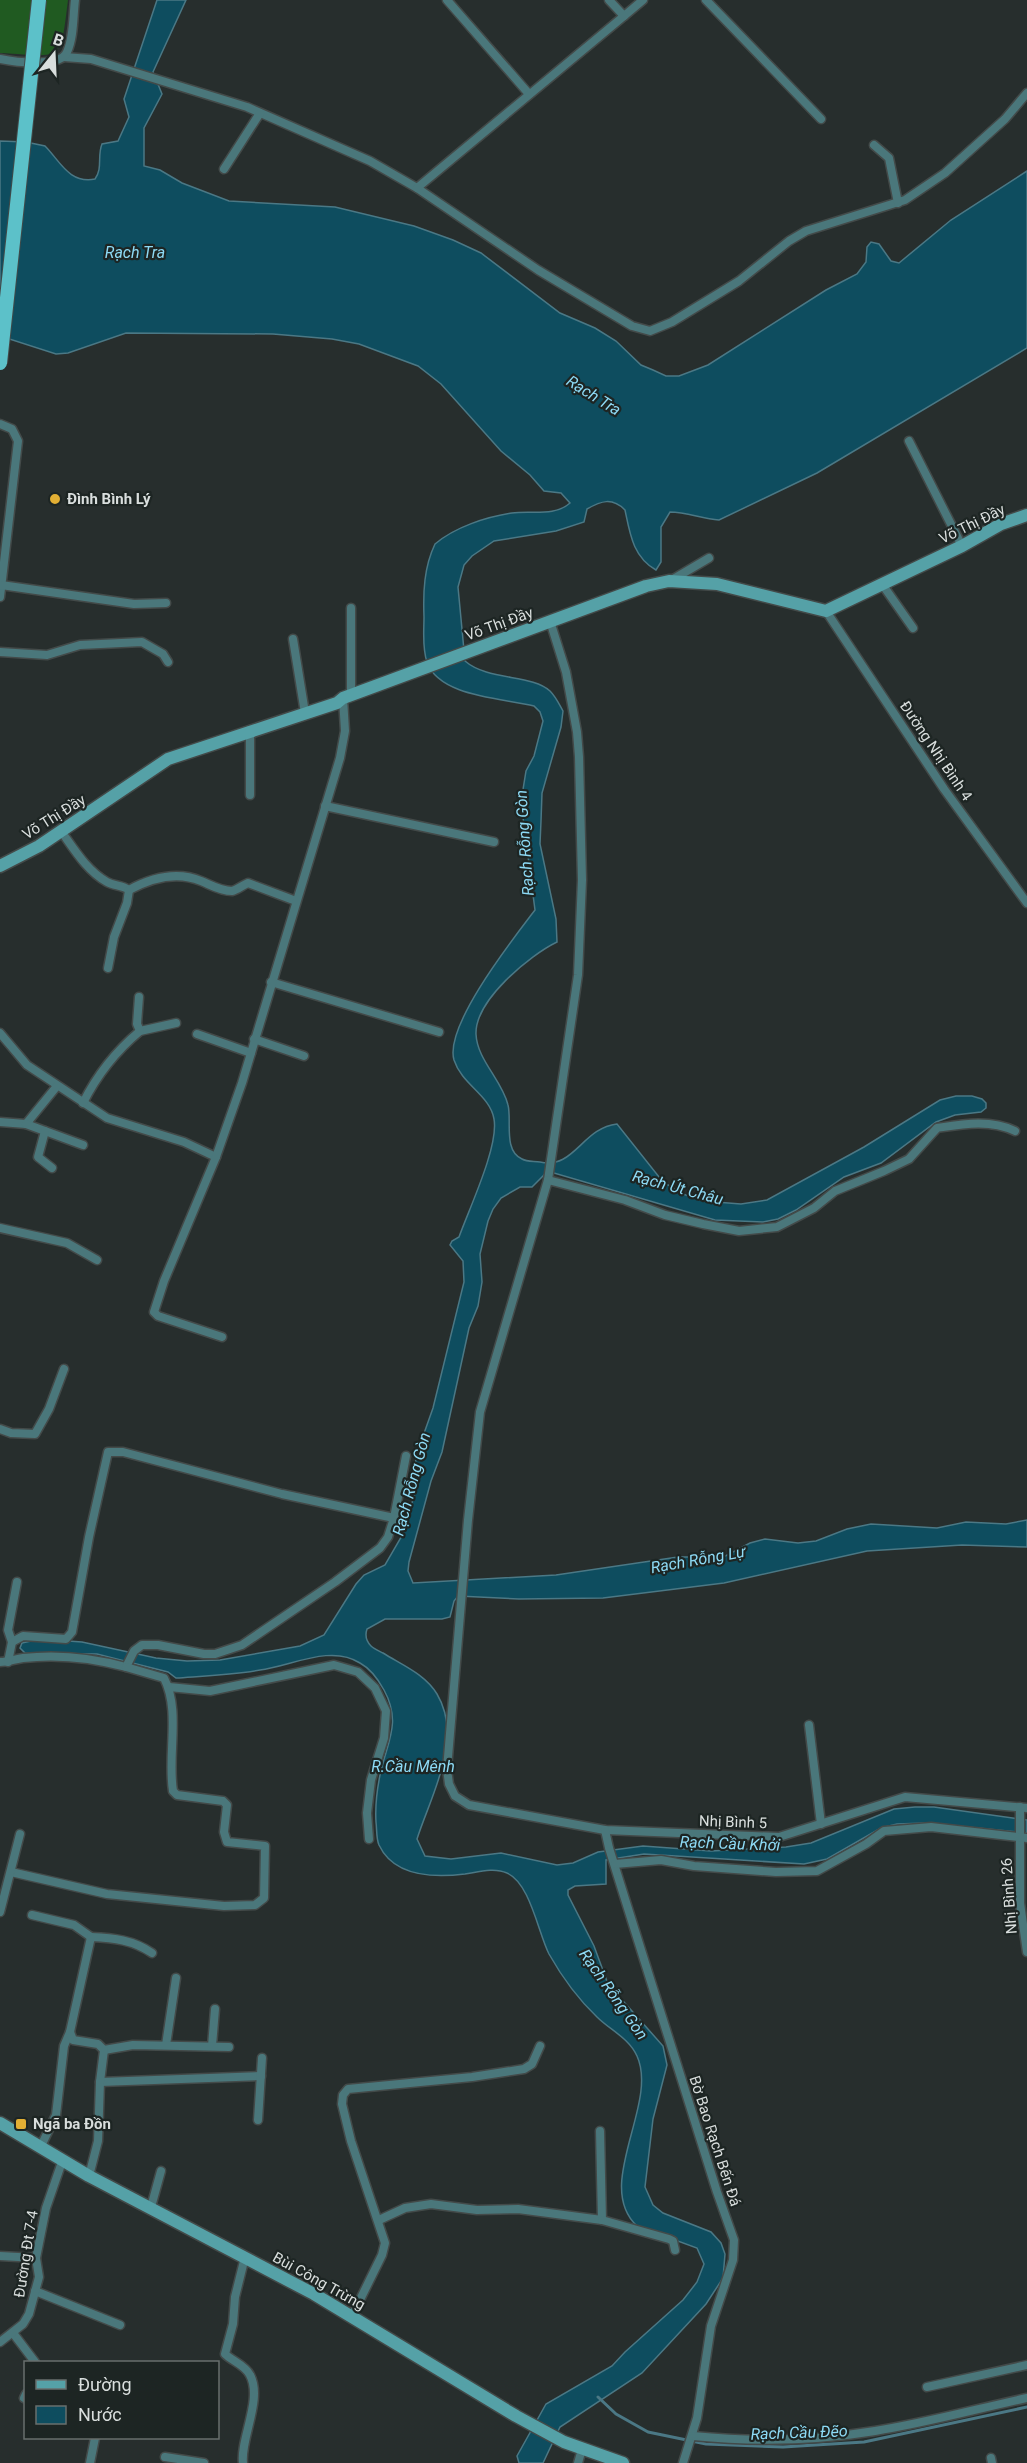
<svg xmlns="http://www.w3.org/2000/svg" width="1027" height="2463" font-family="Roboto,sans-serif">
  <rect width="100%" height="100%" fill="#272e2d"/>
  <path fill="#205a21" d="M 0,0 L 68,0 C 60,65 63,56 0,53 Z"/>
  <path fill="#0e4d5f" stroke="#4b7885" stroke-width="1.5" d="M 157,0 L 186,0 L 153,72 L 162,94 L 144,128 L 144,166 L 160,170 L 182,183 L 229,201 L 335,207 L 414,226 L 453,240 L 481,253 L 560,313 L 595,328 L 616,341 L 641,365 L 653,370 L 666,376 L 679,376 L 708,365 L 826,290 L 857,274 L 866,262 L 867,247 L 871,242 L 879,244 L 891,261 L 899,263 L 951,220 L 1027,171 L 1027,348 L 817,473 L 719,520 C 702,519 687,512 670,512 L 661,527 L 661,562 L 656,570 C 633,557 630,534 625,510 C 612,497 601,501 587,509 L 584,522 L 556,531 L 494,541 L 472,556 L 464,565 L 458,587 L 465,661 C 488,681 532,674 550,691 C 556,697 559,704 563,711 L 561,727 L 542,793 L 541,821 L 540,844 L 556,919 L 557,942 C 530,955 475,1000 476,1034 C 477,1060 502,1080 508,1105 C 512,1120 503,1151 522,1159 C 527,1162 534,1161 540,1162 C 574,1170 582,1128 617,1124 L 663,1182 L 683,1194 L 703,1201 L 741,1204 L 767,1200 L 864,1147 L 940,1100 L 956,1096 L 972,1096 L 982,1099 L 986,1103 L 986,1108 L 981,1112 L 955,1115 L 936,1122 L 881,1163 L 844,1177 L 796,1210 L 778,1219 L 763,1222 L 715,1220 L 554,1173 L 545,1174 L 532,1187 L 520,1187 L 501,1198 L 493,1209 L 488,1221 L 480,1254 L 482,1282 L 478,1306 L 469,1328 L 442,1452 L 431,1481 L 409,1562 L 408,1571 L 413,1583 L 556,1575 L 678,1557 L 691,1557 L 705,1563 L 714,1562 L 750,1543 L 765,1539 L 798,1543 L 816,1541 L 847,1529 L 871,1524 L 937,1528 L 966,1522 L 1006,1524 L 1027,1520 L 1027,1547 L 962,1545 L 867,1551 L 724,1583 L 603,1598 L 519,1599 L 458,1596 L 454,1601 L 450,1617 L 442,1619 L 385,1619 L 367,1629 C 365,1635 366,1641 371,1646 C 374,1649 379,1651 383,1653 C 402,1665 425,1674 437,1694 C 464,1739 431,1795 417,1839 L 425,1856 L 451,1859 L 501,1853 L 557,1865 L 573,1863 L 598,1852 L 643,1846 L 711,1851 L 786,1847 L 811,1843 L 894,1809 L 915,1807 L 934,1807 L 1027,1820 L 1027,1833 L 926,1823 L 897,1824 L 881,1828 L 827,1859 L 804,1864 L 644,1854 L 606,1860 L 606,1884 L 575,1886 L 568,1890 L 568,1895 L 594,1946 L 608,1984 L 663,2046 L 667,2065 L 653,2119 L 645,2187 L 653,2205 L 663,2213 L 711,2232 L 721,2243 L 725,2254 L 723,2278 L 706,2304 L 642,2373 L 560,2427 L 543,2463 L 519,2463 L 517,2456 L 546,2404 L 612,2366 L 625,2352 L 683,2300 L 697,2282 L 704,2264 L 697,2248 L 637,2226 C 593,2185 659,2104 637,2056 C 629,2038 610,2030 597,2017 C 578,1999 562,1977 549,1954 C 538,1932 530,1883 507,1873 C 494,1867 478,1872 465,1874 C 433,1878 394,1877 379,1845 C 376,1838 377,1829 376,1822 C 375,1806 377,1790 380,1775 C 387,1742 402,1723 384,1690 C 378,1679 371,1669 360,1663 C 331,1644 291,1666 260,1670 C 232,1675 204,1676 176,1678 L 168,1672 L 97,1654 L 25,1653 L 20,1648 L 22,1643 L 40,1639 L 82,1642 L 156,1658 L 187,1661 L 220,1660 L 300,1646 L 324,1635 L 356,1584 L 364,1575 L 385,1565 L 403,1534 L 414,1496 L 416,1456 L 433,1408 L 464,1282 L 463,1261 L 450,1245 L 452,1241 L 459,1237 C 469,1209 499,1146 494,1119 C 490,1095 462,1085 454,1060 C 444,1026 513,939 535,910 L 521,802 L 526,771 L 534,756 L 543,721 L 540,712 L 534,706 C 503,698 439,697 427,662 C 422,648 424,631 424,617 C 423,592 424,567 435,544 C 455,527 486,517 512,513 C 530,510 555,517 570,503 L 561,493 L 544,491 L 530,475 L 501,451 L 441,384 L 418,366 L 359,344 L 332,339 L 273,334 L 126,333 L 68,353 L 56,354 L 0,336 L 0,141 L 26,142 L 45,146 C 60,161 69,184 95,179 C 103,168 97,156 102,144 L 118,141 L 129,117 L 124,99 Z"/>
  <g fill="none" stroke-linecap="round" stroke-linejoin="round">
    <path stroke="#4b7885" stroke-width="3" d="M 598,2397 L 616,2414 L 648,2432 L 706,2444 L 783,2447 L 864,2442 L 1027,2407"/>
    <defs>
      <g id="street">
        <path d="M 447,0 L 529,94"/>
        <path d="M 706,0 L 821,119"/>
        <path d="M 624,16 L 643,0"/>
        <path d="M 64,57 L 91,59 L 247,107 L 370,161 L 417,188 L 538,270 L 632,326 L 650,331 L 672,322 L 739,281 L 789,241 L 806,231 L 905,200 L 945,173 L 1005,119 L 1027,93"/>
        <path d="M 0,59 C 14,62 61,68 67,52 C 74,37 73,16 75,0"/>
        <path d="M 874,145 L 889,158 L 898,203"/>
        <path d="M 224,169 L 260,113"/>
        <path d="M 417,188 L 624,16 L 609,0"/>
        <path d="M 0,424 L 12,429 L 18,441 L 0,597"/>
        <path d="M 909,441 L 962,546"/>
        <path d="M 670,581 L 709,558"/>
        <path d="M 882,584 L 913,628"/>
        <path d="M 1,585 L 134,604 L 166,603"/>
        <path d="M 351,608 L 351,695"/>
        <path d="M 826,611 L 944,789 L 1027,903"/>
        <path d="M 550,621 L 566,672 L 577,732 L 579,757 L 582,880 L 578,975 L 548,1180 L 480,1412 L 468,1520 L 447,1769 L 449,1784 L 455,1796 L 469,1805 L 605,1830 L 779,1837 L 905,1797 L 1027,1808"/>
        <path d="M 293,639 L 305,713"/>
        <path d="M 0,652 L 47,655 L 80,645 L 142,642 L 163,654 L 168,662"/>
        <path d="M 250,795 L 250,730"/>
        <path d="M 325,806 L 494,842"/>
        <path d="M 61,831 C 74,849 87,871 107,882 C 114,886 122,885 129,890 L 127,903 L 114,937 L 108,968"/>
        <path d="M 129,890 C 151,878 177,871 201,881 C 211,885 220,891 232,891 C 237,890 243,885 248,883 L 296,901"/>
        <path d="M 271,982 L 439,1032"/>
        <path d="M 140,1031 L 176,1023"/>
        <path d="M 0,1033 L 27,1065 L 107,1118 L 184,1142 L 216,1157"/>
        <path d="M 197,1034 L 251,1053"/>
        <path d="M 254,1039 L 304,1056"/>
        <path d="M 83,1103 C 97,1075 116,1051 140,1031 L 137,1024 L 139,997"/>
        <path d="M 0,1122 L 26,1124 L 57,1086"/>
        <path d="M 26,1124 L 83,1145"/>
        <path d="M 45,1131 L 38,1157 L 52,1168"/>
        <path d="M 548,1180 L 625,1200 L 665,1215 L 703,1224 L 739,1231 L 777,1227 L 814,1208 L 835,1191 L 884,1171 L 909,1159 L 937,1128 C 963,1124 990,1119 1015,1131"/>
        <path d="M 0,1228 L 67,1243 L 97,1260"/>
        <path d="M 222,1337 L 158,1316 L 154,1312 L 164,1281 L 216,1157 L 242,1083 L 340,758 L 345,731 L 343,698"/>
        <path d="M 0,1429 L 11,1433 L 35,1434 L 49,1409 L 64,1369"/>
        <path d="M 12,1642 L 8,1630 L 17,1582"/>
        <path d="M 0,1662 C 8,1662 15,1659 23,1658 C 57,1654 93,1658 126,1667 L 134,1651 L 142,1645 L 158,1645 L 204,1654 L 215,1654 L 242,1645 L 335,1582 L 380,1548 L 388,1537 L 394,1518 L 406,1456"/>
        <path d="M 8,1662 L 12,1642 L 23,1636 L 66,1639 L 72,1632 L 89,1537 L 108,1452 L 123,1452 L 282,1494 L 394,1518"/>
        <path d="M 169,1687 L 210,1691 L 334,1665 L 358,1672 L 375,1688 L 386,1711 L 384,1738 L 371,1780 L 367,1813 L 369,1839"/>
        <path d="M 809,1725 L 821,1824"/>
        <path d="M 1020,1807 L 1020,1903 L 1027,1952"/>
        <path d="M 605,1830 L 609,1848 L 717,2192 L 734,2240 L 733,2260 L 711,2326 L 697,2418 L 683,2463"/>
        <path d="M 615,1864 L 661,1860 L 694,1866 L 776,1872 L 817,1871 L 866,1844 L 884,1831 L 931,1827 L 1027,1838"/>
        <path d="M 11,1872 L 107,1894 L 224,1906 L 255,1905 L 264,1898 L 265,1846 L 227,1842 L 224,1832 L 227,1805 L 223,1801 L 177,1795 L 173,1791 C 167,1755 181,1711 164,1678 L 126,1667"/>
        <path d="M 0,1912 L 20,1834"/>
        <path d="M 32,1915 L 74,1925 L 91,1937"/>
        <path d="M 166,2045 L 176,1978"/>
        <path d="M 212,2046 L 215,2009"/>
        <path d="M 104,2050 L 133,2045 L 229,2047"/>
        <path d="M 100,2082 L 261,2076"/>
        <path d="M 258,2120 L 262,2058"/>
        <path d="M 41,2146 L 56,2115 L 64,2046 L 70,2032"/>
        <path d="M 89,2176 L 98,2141 L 100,2082 L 104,2050 L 98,2044 L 73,2040 L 70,2032 L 91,1937 C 114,1938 133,1940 152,1953"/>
        <path d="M 151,2207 L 161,2171"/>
        <path d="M 379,2220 L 405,2208 L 431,2204 L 477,2210 L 518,2209 L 602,2220 L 600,2131"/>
        <path d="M 602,2220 L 669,2239 L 673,2241 L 675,2250"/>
        <path d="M 0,2256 L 36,2258"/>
        <path d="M 35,2291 L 120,2325"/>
        <path d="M 352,2316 L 382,2255 L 385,2243 L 351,2141 L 342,2104 L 343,2095 L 348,2089 L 472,2077 L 524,2069 L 532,2064 L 540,2046"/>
        <path d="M 13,2333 L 35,2362"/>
        <path d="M 0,2342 L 23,2324 L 29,2314 L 39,2277 L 36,2258 L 46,2208 L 63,2159"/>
        <path d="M 927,2387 L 1027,2365"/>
        <path d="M 24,2398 L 26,2394"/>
        <path d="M 693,2436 C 753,2442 814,2441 875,2431 C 926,2423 976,2409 1027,2398"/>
        <path d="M 165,2457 L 204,2463"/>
        <path d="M 991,2458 L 992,2463"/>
        <path d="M 90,2463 L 95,2438"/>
        <path d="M 243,2463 C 240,2439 263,2399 250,2375 C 245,2365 232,2361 225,2354 L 233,2324 L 235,2297 L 245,2257"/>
        <path d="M 578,2463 L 582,2449"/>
      </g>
      <g id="secondary">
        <path d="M 0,866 L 39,846 L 168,759 L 337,703 L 343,698 L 646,586 L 669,581 L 717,584 L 826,611 L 962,546 L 1001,524 L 1027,515"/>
        <path d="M 0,2123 L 89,2176 L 314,2294 L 516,2416 L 564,2442 L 623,2463"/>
      </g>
    </defs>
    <use href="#street" stroke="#434a49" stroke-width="11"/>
    <use href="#secondary" stroke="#434a49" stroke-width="15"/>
    <use href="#street" stroke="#4a777b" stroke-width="8"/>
    <use href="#secondary" stroke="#55a1a7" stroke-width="12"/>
    <defs>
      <path id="primary-bridge" d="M 0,363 L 39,0"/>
    </defs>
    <use href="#primary-bridge" stroke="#434a49" stroke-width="16" stroke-linecap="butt"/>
    <use href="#primary-bridge" stroke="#5cc1c9" stroke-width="14"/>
  </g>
  <g fill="#e2af34" stroke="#1d2523" stroke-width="2">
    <circle cx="55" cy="499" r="6"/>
    <rect x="15" y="2118" width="12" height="12" rx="3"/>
  </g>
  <g text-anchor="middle" stroke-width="4.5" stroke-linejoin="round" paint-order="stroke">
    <g font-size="15" font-weight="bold" fill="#d9dedd" stroke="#1d2523" text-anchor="start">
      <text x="67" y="504">Đình Bình Lý</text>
      <text x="33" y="2129">Ngã ba Đồn</text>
    </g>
    <g font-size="15" fill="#d9dedd" stroke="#1d2523">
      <text transform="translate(972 524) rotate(-26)" y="5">Võ Thị Đầy</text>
      <text transform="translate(499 624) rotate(-20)" y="5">Võ Thị Đầy</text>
      <text transform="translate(936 751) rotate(56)" y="5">Đường Nhị Bình 4</text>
      <text transform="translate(54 817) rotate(-32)" y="5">Võ Thị Đầy</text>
      <text transform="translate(733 1822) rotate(2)" y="5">Nhị Bình 5</text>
      <text transform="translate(1009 1896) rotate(-94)" y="5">Nhị Bình 26</text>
      <text transform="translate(715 2141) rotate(72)" y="5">Bờ Bao Rạch Bến Đá</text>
      <text transform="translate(26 2254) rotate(-81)" y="5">Đường Đt 7-4</text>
      <text transform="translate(319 2281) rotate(29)" y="5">Bùi Công Trừng</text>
    </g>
    <g font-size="16" font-style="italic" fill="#8ddaf5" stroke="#1d2523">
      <text x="135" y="258">Rạch Tra</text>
      <text transform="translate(594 395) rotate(32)" y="6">Rạch Tra</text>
      <text transform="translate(524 843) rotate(-94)" y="6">Rạch Rỗng Gòn</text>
      <text transform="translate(678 1187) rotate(15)" y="6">Rạch Út Châu</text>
      <text transform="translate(411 1484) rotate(-75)" y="6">Rạch Rỗng Gòn</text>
      <text transform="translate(698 1559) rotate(-10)" y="6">Rạch Rỗng Lự</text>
      <text x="413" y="1772">R.Cầu Mênh</text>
      <text transform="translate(730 1843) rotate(2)" y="6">Rạch Cầu Khởi</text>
      <text transform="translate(614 1994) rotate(55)" y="6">Rạch Rỗng Gòn</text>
      <text transform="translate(799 2432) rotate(-2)" y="6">Rạch Cầu Đẽo</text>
    </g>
  </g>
  <rect x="24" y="2361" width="195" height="78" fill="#1d2523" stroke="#686f6d" stroke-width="1.5"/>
  <rect x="36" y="2380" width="30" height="9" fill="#55a1a7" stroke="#686f6d" stroke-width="1.5"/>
  <text x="78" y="2391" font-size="18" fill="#d9dedd">Đường</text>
  <rect x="36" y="2406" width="30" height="18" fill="#0e4d5f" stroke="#686f6d" stroke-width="1.5"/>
  <text x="78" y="2421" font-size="18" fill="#d9dedd">Nước</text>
  <g transform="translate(54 54) rotate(18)" stroke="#1d2523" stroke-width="4.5" paint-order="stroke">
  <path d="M0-4.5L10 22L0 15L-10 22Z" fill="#d9dedd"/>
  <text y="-9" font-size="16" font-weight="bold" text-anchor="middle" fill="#d9dedd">B</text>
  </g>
</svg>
